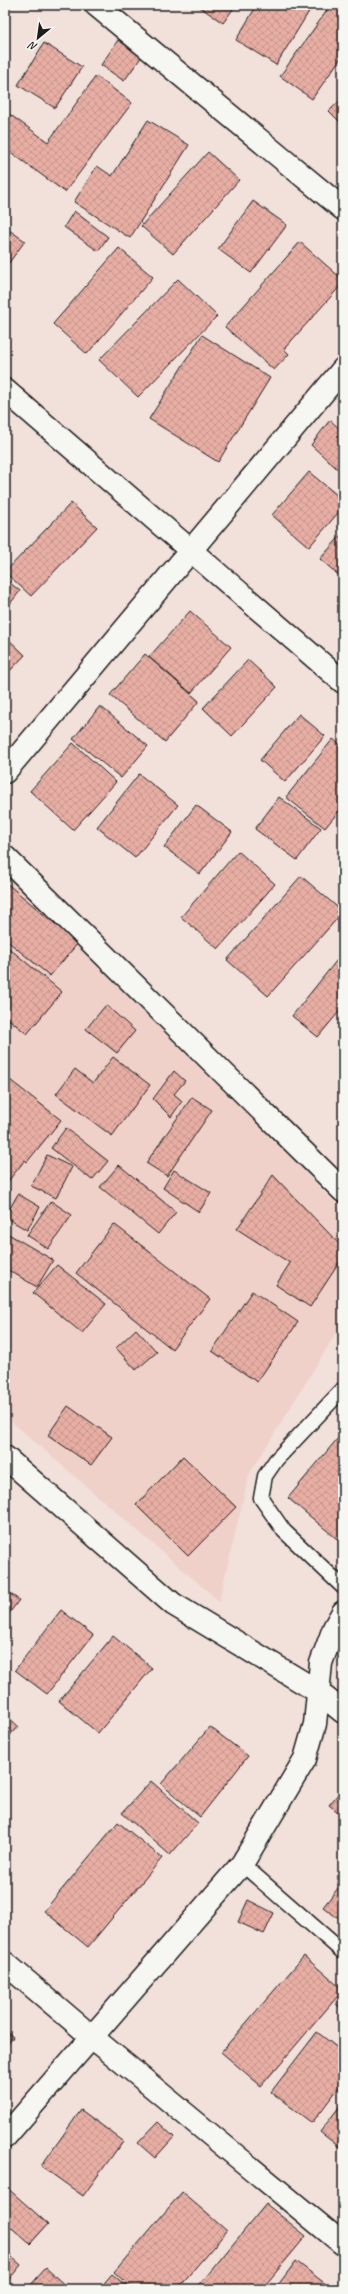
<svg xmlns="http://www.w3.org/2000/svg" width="348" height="2294" font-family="Caveat,sans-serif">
  <defs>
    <pattern id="building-cross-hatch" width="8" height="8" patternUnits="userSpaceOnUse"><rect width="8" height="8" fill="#e8aea4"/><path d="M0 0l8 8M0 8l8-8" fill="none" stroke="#c6958d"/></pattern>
  </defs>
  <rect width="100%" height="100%" fill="#f2e0db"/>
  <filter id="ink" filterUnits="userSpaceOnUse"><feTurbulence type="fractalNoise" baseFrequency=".025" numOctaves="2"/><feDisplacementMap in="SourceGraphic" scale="8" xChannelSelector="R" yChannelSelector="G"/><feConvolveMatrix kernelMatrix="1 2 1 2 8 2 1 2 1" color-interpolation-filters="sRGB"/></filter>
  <g filter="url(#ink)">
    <path fill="#efd1ca" d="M 5,865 L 343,1211 L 343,1322 L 249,1475 L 219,1601 L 5,1416 Z"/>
    <g fill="url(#building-cross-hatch)" stroke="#1c1c1c">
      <path d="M 197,5 L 236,5 L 223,23 Z"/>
      <path d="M 257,5 L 313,5 L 276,65 L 236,40 Z"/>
      <path d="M 331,5 L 343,5 L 343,55 L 312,99 L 280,76 Z"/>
      <path d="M 118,40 L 142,56 L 124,81 L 101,65 Z"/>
      <path d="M 44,43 L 82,67 L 55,108 L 18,85 Z"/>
      <path d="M 96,76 L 132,103 L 65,192 L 5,148 L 5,111 L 48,142 Z"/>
      <path d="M 343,98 L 343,125 L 329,111 Z"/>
      <path d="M 148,120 L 189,145 L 130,238 L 74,202 L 97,166 L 112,176 Z"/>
      <path d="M 208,152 L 239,180 L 173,254 L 141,226 Z"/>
      <path d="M 253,201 L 287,225 L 251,273 L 218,249 Z"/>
      <path d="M 74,211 L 108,237 L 98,251 L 64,227 Z"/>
      <path d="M 6,228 L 25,241 L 5,268 L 5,229 Z"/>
      <path d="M 300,242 L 343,280 L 343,283 L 284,349 L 289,354 L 274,370 L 225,327 Z"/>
      <path d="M 119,248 L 153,277 L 87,354 L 53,324 Z"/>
      <path d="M 178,279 L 217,316 L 138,397 L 99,360 Z"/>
      <path d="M 202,335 L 270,378 L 218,462 L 149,419 Z"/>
      <path d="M 330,420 L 343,432 L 343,474 L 311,445 Z"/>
      <path d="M 309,472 L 343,500 L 343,507 L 309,547 L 272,515 Z"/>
      <path d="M 71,503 L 97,527 L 31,596 L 5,572 Z"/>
      <path d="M 343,533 L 343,579 L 320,559 Z"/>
      <path d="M 5,579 L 20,591 L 5,610 Z"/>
      <path d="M 190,611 L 231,647 L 191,693 L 149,657 Z"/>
      <path d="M 5,636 L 25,655 L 7,674 L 5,672 Z"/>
      <path d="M 145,654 L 199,701 L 165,742 L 110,695 Z"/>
      <path d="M 248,660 L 277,687 L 232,736 L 203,708 Z"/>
      <path d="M 100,706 L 148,746 L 121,778 L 73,739 Z"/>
      <path d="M 299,714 L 325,736 L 285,782 L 260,760 Z"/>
      <path d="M 333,739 L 343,747 L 343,806 L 325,828 L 286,797 Z"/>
      <path d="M 73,743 L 116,782 L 73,830 L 30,791 Z"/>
      <path d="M 139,774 L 178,805 L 135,858 L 97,827 Z"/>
      <path d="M 279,797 L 321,828 L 297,860 L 255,829 Z"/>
      <path d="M 196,805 L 232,832 L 200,874 L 164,847 Z"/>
      <path d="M 238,851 L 275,884 L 218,949 L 181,917 Z"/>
      <path d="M 301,876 L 343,912 L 268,996 L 227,960 Z"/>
      <path d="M 5,882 L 78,943 L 50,976 L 5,939 Z"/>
      <path d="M 5,945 L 62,992 L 27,1034 L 5,1016 Z"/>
      <path d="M 341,955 L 343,956 L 343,1007 L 318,1037 L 292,1016 Z"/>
      <path d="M 106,1005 L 135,1031 L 117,1053 L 86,1029 Z"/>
      <path d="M 113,1057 L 150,1085 L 112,1136 L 56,1094 L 75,1069 L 93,1083 Z"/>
      <path d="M 174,1071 L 185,1081 L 174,1094 L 182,1101 L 171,1117 L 153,1099 Z"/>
      <path d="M 5,1076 L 61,1120 L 27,1162 L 25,1160 L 5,1185 Z"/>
      <path d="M 192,1097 L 212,1110 L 167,1176 L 146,1163 Z"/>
      <path d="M 66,1128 L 108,1161 L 92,1180 L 51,1148 Z"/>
      <path d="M 47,1155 L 72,1167 L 56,1198 L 31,1186 Z"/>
      <path d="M 119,1165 L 176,1212 L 158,1234 L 100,1187 Z"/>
      <path d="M 174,1170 L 211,1193 L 199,1212 L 163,1188 Z"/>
      <path d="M 273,1175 L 343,1248 L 343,1257 L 310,1307 L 276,1285 L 290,1263 L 237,1229 Z"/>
      <path d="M 18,1194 L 40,1207 L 27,1230 L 5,1217 Z"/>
      <path d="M 51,1201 L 72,1215 L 48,1249 L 27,1235 Z"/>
      <path d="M 114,1224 L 210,1299 L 172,1349 L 76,1273 Z"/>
      <path d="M 5,1232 L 53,1260 L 37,1287 L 5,1268 Z"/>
      <path d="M 57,1265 L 106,1304 L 82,1333 L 33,1293 Z"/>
      <path d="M 252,1291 L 298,1322 L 257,1382 L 212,1351 Z"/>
      <path d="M 136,1329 L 157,1352 L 136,1370 L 116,1348 Z"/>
      <path d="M 68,1406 L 112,1437 L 91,1465 L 48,1435 Z"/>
      <path d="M 343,1432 L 343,1544 L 288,1498 Z"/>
      <path d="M 183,1456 L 236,1507 L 188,1556 L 136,1505 Z"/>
      <path d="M 5,1590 L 19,1600 L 5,1619 Z"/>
      <path d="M 61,1610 L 93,1635 L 47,1694 L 15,1670 Z"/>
      <path d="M 113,1636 L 152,1668 L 98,1733 L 59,1701 Z"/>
      <path d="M 5,1714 L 18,1726 L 5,1741 Z"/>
      <path d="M 210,1727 L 248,1756 L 200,1817 L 161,1784 Z"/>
      <path d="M 151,1781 L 198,1823 L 170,1855 L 122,1813 Z"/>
      <path d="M 343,1788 L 343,1816 L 329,1805 Z"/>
      <path d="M 118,1822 L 162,1858 L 88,1947 L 44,1911 Z"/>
      <path d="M 343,1882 L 343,1922 L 323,1907 Z"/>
      <path d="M 248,1900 L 274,1913 L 264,1934 L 238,1922 Z"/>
      <path d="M 304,1956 L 343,1990 L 261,2086 L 221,2052 Z"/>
      <path d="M 343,1994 L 343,2010 L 335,2003 Z"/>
      <path d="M 5,2030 L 13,2037 L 5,2048 Z"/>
      <path d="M 317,2032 L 343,2052 L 343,2082 L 312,2123 L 271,2092 Z"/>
      <path d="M 343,2102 L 343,2150 L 320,2132 Z"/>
      <path d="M 81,2110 L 123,2141 L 83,2196 L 41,2166 Z"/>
      <path d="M 158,2122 L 174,2137 L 155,2158 L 138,2143 Z"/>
      <path d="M 5,2186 L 48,2224 L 30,2244 L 5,2222 Z"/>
      <path d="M 182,2192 L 227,2231 L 177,2289 L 133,2289 L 114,2272 Z"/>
      <path d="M 266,2204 L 306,2236 L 262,2289 L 196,2289 Z"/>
      <path d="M 5,2251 L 21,2265 L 5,2284 Z"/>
      <path d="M 296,2261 L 332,2289 L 275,2289 Z"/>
      <path d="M 46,2268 L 69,2289 L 27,2289 Z"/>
      <path d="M 112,2274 L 130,2289 L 99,2289 Z"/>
    </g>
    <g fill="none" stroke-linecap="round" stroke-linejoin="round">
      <defs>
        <g id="service">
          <path d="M 343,1389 L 276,1460 L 265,1476 L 261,1498 L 284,1531 L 343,1587"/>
          <path d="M 242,1864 L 343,1952"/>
        </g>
        <g id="minor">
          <path d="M 96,5 L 343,209"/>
          <path d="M 5,390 L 343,682"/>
          <path d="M 5,772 L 343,369"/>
          <path d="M 5,857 L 343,1191"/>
          <path d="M 5,1457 L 173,1604 L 317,1691 L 343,1712"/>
          <path d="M 5,1963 L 92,2037 L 343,2244"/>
          <path d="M 5,2137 L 242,1864 L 305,1759 L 315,1724 L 321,1663 L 334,1628 L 343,1612"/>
        </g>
      </defs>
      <use href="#service" stroke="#1c1c1c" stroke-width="17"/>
      <use href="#minor" stroke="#1c1c1c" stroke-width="25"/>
      <use href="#service" stroke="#f6f6f2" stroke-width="14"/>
      <use href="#minor" stroke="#f6f6f2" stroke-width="22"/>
    </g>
  </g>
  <rect width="348" height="2294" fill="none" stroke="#f6f6f2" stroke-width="20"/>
  <rect x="10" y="10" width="328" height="2274" fill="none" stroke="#1c1c1c" stroke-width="1.5" filter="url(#ink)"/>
  <g transform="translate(38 38) rotate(209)" stroke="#f6f6f2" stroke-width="3" paint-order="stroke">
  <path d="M0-3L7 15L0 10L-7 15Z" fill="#1c1c1c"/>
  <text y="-6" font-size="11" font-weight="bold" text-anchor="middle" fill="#1c1c1c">N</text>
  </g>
</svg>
